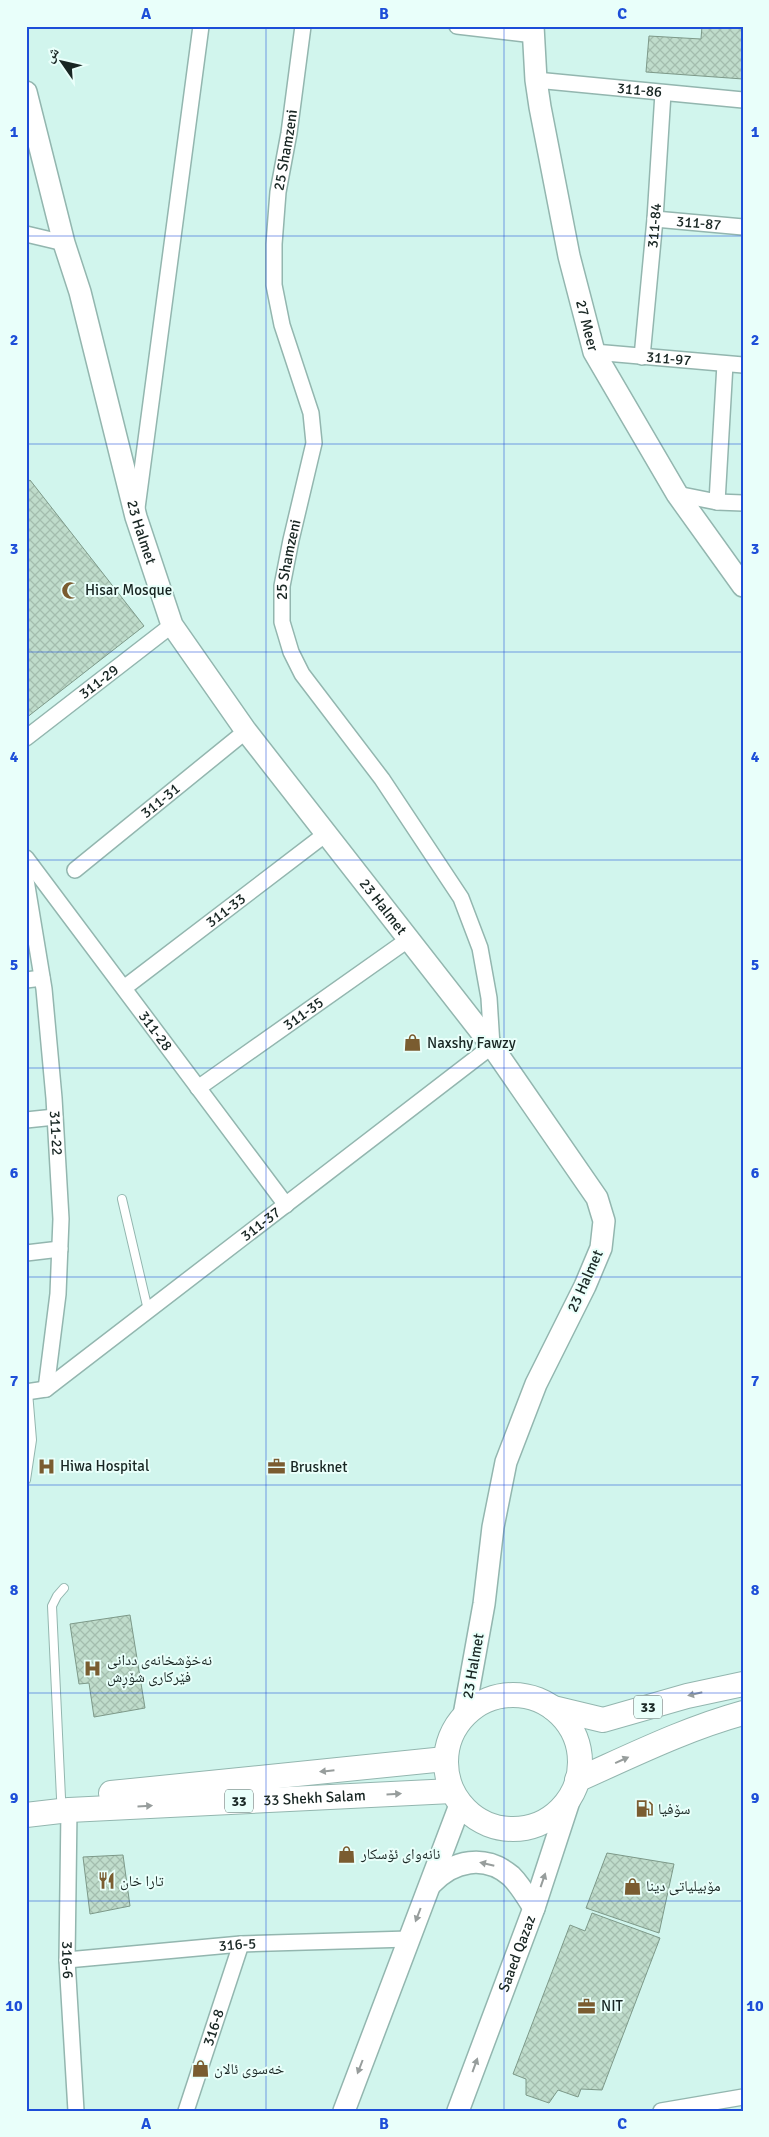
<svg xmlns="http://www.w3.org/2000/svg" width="769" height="2137" font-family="Signika,'Noto Naskh Arabic',sans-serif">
  <defs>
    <pattern id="building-cross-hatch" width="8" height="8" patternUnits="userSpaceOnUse" patternTransform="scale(1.25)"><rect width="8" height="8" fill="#bfdccb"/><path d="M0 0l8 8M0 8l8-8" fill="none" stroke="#a3bdae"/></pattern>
  </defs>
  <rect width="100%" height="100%" fill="#d1f5ed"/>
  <g fill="url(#building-cross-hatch)" stroke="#7d9989">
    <path d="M 702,26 L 743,26 L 743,79 L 646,72 L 649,36 L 701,39 Z"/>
    <path d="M 30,480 L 144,626 L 26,718 L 26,483 Z"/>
    <path d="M 130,1615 L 145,1708 L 94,1717 L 89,1683 L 79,1684 L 70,1624 Z"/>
    <path d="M 607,1853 L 674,1864 L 659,1933 L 586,1908 Z"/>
    <path d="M 123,1855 L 130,1906 L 90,1914 L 83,1857 Z"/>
    <path d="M 592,1913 L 660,1938 L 602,2090 L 581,2089 L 578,2097 L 558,2090 L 549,2103 L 526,2095 L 526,2079 L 513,2074 L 570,1925 L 585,1931 Z"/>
  </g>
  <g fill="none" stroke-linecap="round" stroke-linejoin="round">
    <defs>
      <g id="lane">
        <path d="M 122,1199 L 148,1310"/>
        <path d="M 26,1480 L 32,1440 L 28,1392"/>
        <path d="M 61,1798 L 52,1606 L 57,1596 L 64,1588"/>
      </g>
      <g id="street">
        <path d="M 457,26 L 534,35"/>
        <path id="s1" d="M 536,80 L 743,100"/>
        <path id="s2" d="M 655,219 L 743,227"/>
        <path d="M 26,234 L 64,243"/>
        <path id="s3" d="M 594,352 L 743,365"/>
        <path id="s4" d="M 642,357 L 655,219 L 663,93"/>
        <path d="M 677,494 L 717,502 L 743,503"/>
        <path d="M 717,502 L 725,364"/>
        <path d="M 137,508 L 201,26"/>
        <path id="s5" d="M 26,738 L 172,625"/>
        <path id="s6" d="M 26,858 L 286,1205"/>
        <path id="s7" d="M 75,870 L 246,731"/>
        <path id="s8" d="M 26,880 L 44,989 L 54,1098 L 61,1219 L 58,1294 L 46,1389"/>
        <path d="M 26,980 L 42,978"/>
        <path id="s9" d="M 124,988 L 327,833"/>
        <path id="s10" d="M 198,1088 L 409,939"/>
        <path d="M 26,1120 L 55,1117"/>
        <path d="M 26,1253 L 60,1249"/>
        <path id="s11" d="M 26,1392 L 46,1389 L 492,1046 L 489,998 L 480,948 L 461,898 L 382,779 L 302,674 L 291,652 L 282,622 L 282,586 L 291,540 L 314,443 L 311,413 L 282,325 L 274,285 L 274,244 L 278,192 L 289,133 L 303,26"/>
        <path id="s12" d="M 69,1810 L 67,1960 L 76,2111"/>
        <path id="s13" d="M 67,1960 L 241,1944 L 409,1939"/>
        <path id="s14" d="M 186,2111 L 241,1944"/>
        <path d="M 661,2111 L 743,2097"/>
      </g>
      <g id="secondary">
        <path id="s15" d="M 533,26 L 536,80 L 540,107 L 569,256 L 594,352 L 677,494 L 743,586"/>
        <path id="s16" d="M 26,92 L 64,243 L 80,292 L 136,517 L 172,625 L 246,731 L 492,1046 L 597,1198 L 604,1221 L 601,1248 L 585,1286 L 536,1384 L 506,1462 L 493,1527 L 484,1604 L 464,1715"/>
        <path d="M 431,1884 C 453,1860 485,1854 511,1876 C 520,1885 527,1897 534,1908"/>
        <path d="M 344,2111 L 460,1805"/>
        <path id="s17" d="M 458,2111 L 534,1908 L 571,1795"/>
      </g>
      <g id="primary">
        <circle cx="513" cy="1762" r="67"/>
        <path d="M 553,1708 L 603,1720 L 687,1696 L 743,1684"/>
        <path d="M 577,1780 C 631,1756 685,1729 743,1713"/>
        <path d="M 111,1793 L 445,1759"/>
        <path id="s18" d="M 26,1815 L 69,1810 L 452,1791"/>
      </g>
    </defs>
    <use href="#lane" stroke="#93b6af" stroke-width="10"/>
    <use href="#street" stroke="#93b6af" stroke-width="18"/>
    <use href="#secondary" stroke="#93b6af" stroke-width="24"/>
    <use href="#primary" stroke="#93b6af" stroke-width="26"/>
    <use href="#lane" stroke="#fff" stroke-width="8"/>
    <use href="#street" stroke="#fff" stroke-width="15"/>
    <use href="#secondary" stroke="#fff" stroke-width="21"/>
    <use href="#primary" stroke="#fff" stroke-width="24"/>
  </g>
  <defs><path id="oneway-solid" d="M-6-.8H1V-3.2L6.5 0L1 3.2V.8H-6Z" transform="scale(1.25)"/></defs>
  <g fill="#979d9c">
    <use href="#oneway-solid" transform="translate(695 1694) rotate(167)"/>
    <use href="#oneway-solid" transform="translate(622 1760) rotate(-24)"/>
    <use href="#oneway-solid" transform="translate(327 1771) rotate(174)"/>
    <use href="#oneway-solid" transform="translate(394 1794) rotate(-3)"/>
    <use href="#oneway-solid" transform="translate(145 1806) rotate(-3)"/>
    <use href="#oneway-solid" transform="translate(487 1864) rotate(-167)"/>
    <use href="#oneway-solid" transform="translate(543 1880) rotate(-71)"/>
    <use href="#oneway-solid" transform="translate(418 1915) rotate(111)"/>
    <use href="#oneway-solid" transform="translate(475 2065) rotate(-70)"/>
    <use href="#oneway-solid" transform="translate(360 2067) rotate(111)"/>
  </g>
  <path fill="none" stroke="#1d4ed8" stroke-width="1" stroke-opacity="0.55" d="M 266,26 L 266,2111M 504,26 L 504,2111M 26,236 L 743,236M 26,444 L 743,444M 26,652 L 743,652M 26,860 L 743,860M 26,1068 L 743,1068M 26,1277 L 743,1277M 26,1485 L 743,1485M 26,1693 L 743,1693M 26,1901 L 743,1901"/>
  <defs>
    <symbol id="mosque-bare" viewBox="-9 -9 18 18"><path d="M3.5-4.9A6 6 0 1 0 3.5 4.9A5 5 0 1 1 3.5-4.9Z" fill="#7a5c30" stroke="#e9fffa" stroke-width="2.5" paint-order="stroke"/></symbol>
    <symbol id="shop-bare" viewBox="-9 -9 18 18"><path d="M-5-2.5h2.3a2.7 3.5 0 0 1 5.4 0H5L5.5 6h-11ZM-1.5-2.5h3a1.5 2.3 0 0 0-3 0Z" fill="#7a5c30" stroke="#e9fffa" stroke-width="2.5" paint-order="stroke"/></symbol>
    <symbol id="hospital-bare" viewBox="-9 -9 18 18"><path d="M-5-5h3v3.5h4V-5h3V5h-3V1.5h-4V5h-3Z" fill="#7a5c30" stroke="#e9fffa" stroke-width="2.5" paint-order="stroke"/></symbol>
    <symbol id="office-bare" viewBox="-9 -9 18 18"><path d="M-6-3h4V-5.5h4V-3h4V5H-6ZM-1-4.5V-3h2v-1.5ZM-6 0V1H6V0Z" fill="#7a5c30" stroke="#e9fffa" stroke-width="2.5" paint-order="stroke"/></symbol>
    <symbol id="fuel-bare" viewBox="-9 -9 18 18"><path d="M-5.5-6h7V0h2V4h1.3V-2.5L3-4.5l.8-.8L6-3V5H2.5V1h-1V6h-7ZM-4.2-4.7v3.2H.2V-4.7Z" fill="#7a5c30" stroke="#e9fffa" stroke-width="2.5" paint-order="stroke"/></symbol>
    <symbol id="restaurant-bare" viewBox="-9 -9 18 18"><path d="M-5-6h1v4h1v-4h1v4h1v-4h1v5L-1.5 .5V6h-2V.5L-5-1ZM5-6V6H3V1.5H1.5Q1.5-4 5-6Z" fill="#7a5c30" stroke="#e9fffa" stroke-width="2.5" paint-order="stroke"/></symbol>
  </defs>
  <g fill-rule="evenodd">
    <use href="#mosque-bare" x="58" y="578" width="25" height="25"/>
    <use href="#shop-bare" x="400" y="1030" width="25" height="25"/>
    <use href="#hospital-bare" x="34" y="1454" width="25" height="25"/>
    <use href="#office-bare" x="264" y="1454" width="25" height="25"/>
    <use href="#hospital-bare" x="80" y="1656" width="25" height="25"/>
    <use href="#fuel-bare" x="632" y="1796" width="25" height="25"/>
    <use href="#shop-bare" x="334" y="1842" width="25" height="25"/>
    <use href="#restaurant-bare" x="94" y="1868" width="25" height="25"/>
    <use href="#shop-bare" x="620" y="1874" width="25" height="25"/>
    <use href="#office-bare" x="574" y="1994" width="25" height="25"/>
    <use href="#shop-bare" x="188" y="2056" width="25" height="25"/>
  </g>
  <g text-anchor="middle" stroke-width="4" stroke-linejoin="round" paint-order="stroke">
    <g fill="#e9fffa" stroke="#576764" stroke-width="1">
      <rect x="634" y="1695.5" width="28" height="23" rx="4"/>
      <rect x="225" y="1789.5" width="28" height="23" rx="4"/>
    </g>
    <g font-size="14" font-weight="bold" fill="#182623">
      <text x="648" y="1712">33</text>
      <text x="239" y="1806">33</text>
    </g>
    <g font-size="15" fill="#182623" stroke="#e9fffa">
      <text dy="5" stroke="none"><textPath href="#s1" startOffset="104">311-86</textPath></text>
      <text dy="5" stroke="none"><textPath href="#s11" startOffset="1548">25 Shamzeni</textPath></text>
      <text dy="5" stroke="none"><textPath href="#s2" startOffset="44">311-87</textPath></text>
      <text dy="5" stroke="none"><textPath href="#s4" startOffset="132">311-84</textPath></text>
      <text dy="5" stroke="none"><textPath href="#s15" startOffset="305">27 Meer</textPath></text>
      <text dy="5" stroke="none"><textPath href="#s3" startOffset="75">311-97</textPath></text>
      <text dy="5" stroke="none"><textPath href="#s16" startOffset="455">23 Halmet</textPath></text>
      <text dy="5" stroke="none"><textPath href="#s11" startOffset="1129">25 Shamzeni</textPath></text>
      <text dy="5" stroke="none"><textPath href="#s5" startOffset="92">311-29</textPath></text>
      <text dy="5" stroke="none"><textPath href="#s7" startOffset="110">311-31</textPath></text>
      <text dy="5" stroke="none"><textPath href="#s16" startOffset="905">23 Halmet</textPath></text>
      <text dy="5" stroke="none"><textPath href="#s9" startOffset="128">311-33</textPath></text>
      <text dy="5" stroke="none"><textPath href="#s10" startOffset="129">311-35</textPath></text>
      <text dy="5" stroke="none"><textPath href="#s6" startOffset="216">311-28</textPath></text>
      <text dy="5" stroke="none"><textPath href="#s8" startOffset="255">311-22</textPath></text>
      <text dy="5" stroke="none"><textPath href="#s11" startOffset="291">311-37</textPath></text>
      <text transform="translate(585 1281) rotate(-66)" y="5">23 Halmet</text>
      <text transform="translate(473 1666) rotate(-80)" y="5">23 Halmet</text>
      <text dy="5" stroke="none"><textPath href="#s18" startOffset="289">33 Shekh Salam</textPath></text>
      <text dy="5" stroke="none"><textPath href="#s13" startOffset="171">316-5</textPath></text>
      <text dy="5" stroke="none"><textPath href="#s17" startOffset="168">Saaed Qazaz</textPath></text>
      <text dy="5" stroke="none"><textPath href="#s12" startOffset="150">316-6</textPath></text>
      <text dy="5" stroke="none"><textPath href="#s14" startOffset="88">316-8</textPath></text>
    </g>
    <g font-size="15" fill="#182623" stroke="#e9fffa" text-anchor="start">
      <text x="85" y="595">Hisar Mosque</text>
      <text x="427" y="1048">Naxshy Fawzy</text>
      <text x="60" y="1471">Hiwa Hospital</text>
      <text x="290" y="1472">Brusknet</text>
      <text x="107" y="1665">نەخۆشخانەی ددانی<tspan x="107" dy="17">فێرکاری شۆڕش</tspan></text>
      <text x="658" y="1814">سۆفیا</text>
      <text x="361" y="1859">نانەوای ئۆسکار</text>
      <text x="120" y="1886">تارا خان</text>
      <text x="646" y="1891">مۆبیلیاتی دینا</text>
      <text x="601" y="2011">NIT</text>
      <text x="214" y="2074">خەسوی ئالان</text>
    </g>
  </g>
  <rect width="769" height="2137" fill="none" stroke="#e9fffa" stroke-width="55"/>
  <g transform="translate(62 62) rotate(304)" stroke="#e9fffa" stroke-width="4" paint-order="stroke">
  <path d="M0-4L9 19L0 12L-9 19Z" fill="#182623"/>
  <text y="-8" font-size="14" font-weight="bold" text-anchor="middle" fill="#182623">ش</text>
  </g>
  <rect x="28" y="28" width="714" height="2082" fill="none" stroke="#1d4ed8" stroke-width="2"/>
  <g font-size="16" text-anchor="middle" font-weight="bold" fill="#1d4ed8">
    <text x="146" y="19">A</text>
    <text x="384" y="19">B</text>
    <text x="622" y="19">C</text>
    <text x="14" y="137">1</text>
    <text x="755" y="137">1</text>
    <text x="14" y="345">2</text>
    <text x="755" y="345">2</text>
    <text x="14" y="554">3</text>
    <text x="755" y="554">3</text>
    <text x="14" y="762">4</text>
    <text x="755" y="762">4</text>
    <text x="14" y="970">5</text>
    <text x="755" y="970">5</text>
    <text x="14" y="1178">6</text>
    <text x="755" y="1178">6</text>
    <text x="14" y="1386">7</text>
    <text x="755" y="1386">7</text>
    <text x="14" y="1595">8</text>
    <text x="755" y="1595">8</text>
    <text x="14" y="1803">9</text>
    <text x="755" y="1803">9</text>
    <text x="14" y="2011">10</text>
    <text x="755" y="2011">10</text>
    <text x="146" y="2129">A</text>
    <text x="384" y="2129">B</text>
    <text x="622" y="2129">C</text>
  </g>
</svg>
